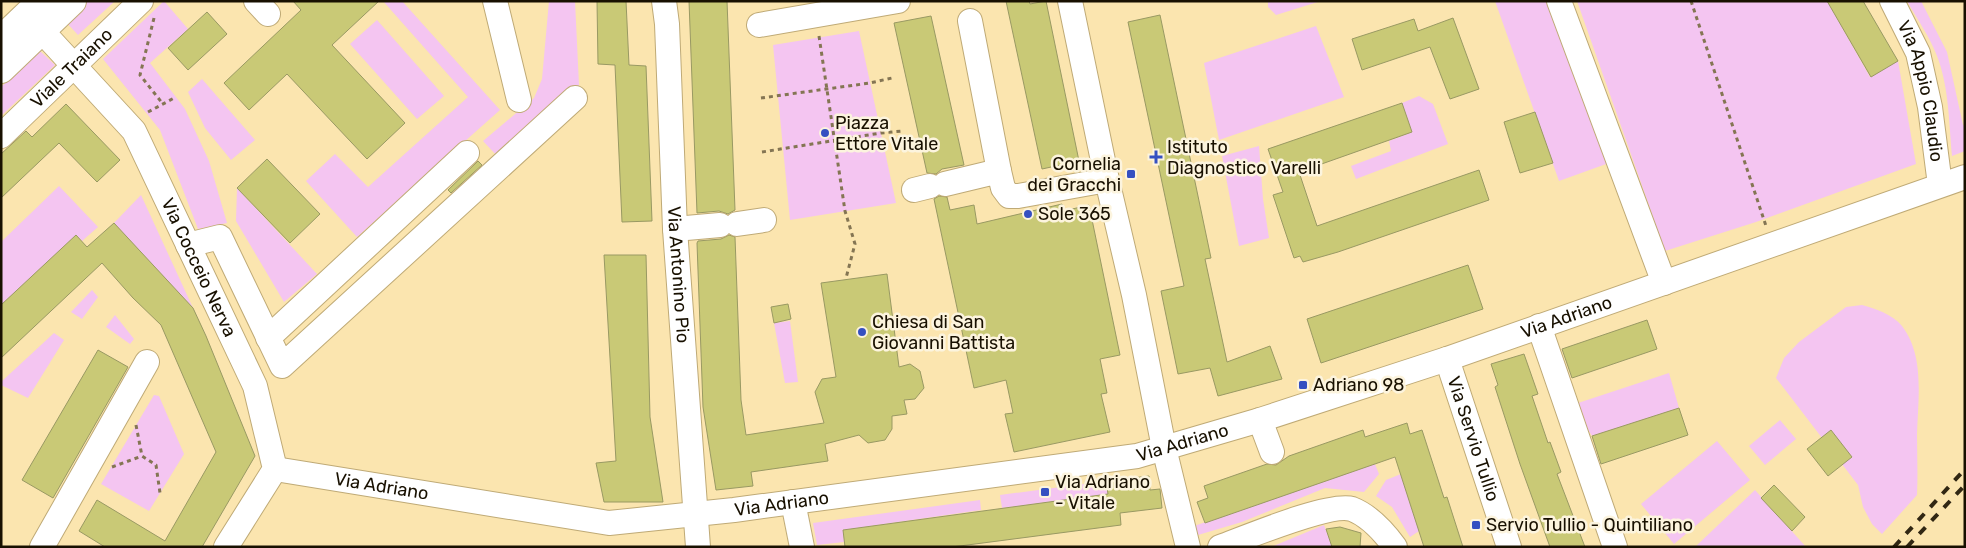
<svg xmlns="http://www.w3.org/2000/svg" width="1966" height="548" font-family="Rubik,sans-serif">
  <rect width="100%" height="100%" fill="#fbe5af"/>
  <g fill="#f4c5f1">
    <path d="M 88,1 L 115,1 L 78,35 L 66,22 Z"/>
    <path d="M 164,1 L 188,29 L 150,63 L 185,109 L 209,161 L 227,223 L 198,229 L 160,130 L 103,59 Z"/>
    <path d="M 383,1 L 402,1 L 500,110 L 357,237 L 306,181 L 335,154 L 368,187 L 468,97 Z"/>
    <path d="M 549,1 L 575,1 L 579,85 L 498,157 L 483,141 L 534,98 L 542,79 Z"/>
    <path d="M 1268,1 L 1321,1 L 1276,15 L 1268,7 Z"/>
    <path d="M 1495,1 L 1550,1 L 1609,163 L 1559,181 Z"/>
    <path d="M 1577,1 L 1827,1 L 1870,77 L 1898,61 L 1916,164 L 1756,222 L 1665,251 Z"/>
    <path d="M 1907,1 L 1921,1 L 1947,52 L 1963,125 L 1965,126 L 1965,151 L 1952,156 C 1949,123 1949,87 1937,56 C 1930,37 1917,19 1907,1 Z"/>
    <path d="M 377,20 L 444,96 L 417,119 L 350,44 Z"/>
    <path d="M 1316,26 L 1344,97 L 1219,140 L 1204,63 Z"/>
    <path d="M 859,31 L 896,203 L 790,220 L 773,45 Z"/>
    <path d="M 40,51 L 55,65 L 1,116 L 1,87 Z"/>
    <path d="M 202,79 L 255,140 L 231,160 L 205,128 L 188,92 Z"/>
    <path d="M 1419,96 L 1433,104 L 1448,144 L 1356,179 L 1351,166 L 1391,151 L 1389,141 L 1412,132 L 1402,103 Z"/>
    <path d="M 1259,146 L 1263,199 L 1269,238 L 1239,246 L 1222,156 Z"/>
    <path d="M 59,186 L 98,227 L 82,241 L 76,235 L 1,305 L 1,242 Z"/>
    <path d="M 237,188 L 317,274 L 284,302 L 236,221 Z"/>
    <path d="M 141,195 L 193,308 L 114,223 Z"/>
    <path d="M 92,290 L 98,297 L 82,319 L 71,312 Z"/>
    <path d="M 1862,305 C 1876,309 1892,314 1902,326 C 1925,356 1918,399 1917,434 C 1917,454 1918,474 1917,495 L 1882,534 L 1872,524 L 1863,507 L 1858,485 L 1776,378 L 1784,358 L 1799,342 L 1846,307 Z"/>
    <path d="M 115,315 L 134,339 L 130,344 L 106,327 Z"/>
    <path d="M 790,321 L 798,382 L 785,383 L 774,323 Z"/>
    <path d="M 54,333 L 64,340 L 28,398 L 1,385 L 1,382 Z"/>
    <path d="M 1669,373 L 1679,408 L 1592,436 L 1581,419 L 1575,404 Z"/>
    <path d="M 154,395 L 159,396 L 184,454 L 149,511 L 101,484 Z"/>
    <path d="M 1780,420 L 1796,439 L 1765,465 L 1749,446 Z"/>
    <path d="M 1717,441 L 1750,480 L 1674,544 L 1641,504 Z"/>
    <path d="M 1375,464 L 1379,474 L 1364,492 L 1325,488 L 1242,522 L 1198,535 L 1194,526 Z"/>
    <path d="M 1401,474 L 1419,531 L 1410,537 L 1392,507 L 1376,496 L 1386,480 Z"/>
    <path d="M 1106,481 L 1108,494 L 1002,508 L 1000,495 Z"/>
    <path d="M 1755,490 L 1806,547 L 1695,547 Z"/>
    <path d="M 980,500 L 981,510 L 843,530 L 844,542 L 817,545 L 813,523 Z"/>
    <path d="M 1324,525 L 1332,547 L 1271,547 Z"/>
  </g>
  <g fill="#c9c976" stroke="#999963">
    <path d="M 293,1 L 379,1 L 332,45 L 405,123 L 367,159 L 287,74 L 249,110 L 224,83 L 301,10 Z"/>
    <path d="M 597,1 L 626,1 L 629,65 L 646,66 L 652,221 L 622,222 L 615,65 L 598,64 Z"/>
    <path d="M 689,1 L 727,1 L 735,210 L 728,214 L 719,211 L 697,213 Z"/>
    <path d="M 1006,1 L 1029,1 L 1030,4 L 1046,1 L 1079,161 L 1042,169 Z"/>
    <path d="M 1827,1 L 1863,1 L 1898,61 L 1871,77 Z"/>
    <path d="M 207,12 L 227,34 L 188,70 L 168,48 Z"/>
    <path d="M 1160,15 L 1211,258 L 1205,259 L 1227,362 L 1270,346 L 1282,379 L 1218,396 L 1210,368 L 1178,374 L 1161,291 L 1184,286 L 1128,22 Z"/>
    <path d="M 931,16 L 964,165 L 942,169 L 936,174 L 927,173 L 894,23 Z"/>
    <path d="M 1453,18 L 1479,89 L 1450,99 L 1430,47 L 1362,70 L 1352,39 L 1414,19 L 1418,31 Z"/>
    <path d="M 1402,103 L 1412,132 L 1299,172 L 1317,226 L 1479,170 L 1489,200 L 1338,252 L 1303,262 L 1300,256 L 1294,258 L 1273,195 L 1283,192 L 1268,149 Z"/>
    <path d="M 66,104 L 120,160 L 97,182 L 59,143 L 1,198 L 1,154 L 26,131 L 32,137 Z"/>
    <path d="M 1535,112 L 1553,163 L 1520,173 L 1504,122 Z"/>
    <path d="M 267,159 L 320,214 L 290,243 L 237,188 Z"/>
    <path d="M 478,161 L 482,165 L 451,193 L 448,190 Z"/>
    <path d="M 939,196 L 947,197 L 950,210 L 974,205 L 977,224 L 1062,204 L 1064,211 L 1089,205 L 1120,355 L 1100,359 L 1107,393 L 1101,394 L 1110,432 L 1014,452 L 1005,414 L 1013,413 L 1006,380 L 974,388 L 934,199 Z"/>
    <path d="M 114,223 L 193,308 L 206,336 L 255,456 L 202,547 L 105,547 L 79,531 L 97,500 L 165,541 L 216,452 L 161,325 L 133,298 L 102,263 L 1,358 L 1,305 L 76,235 L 87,247 Z"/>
    <path d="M 729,235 L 735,237 L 741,400 L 746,435 L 824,423 L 815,392 L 822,379 L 836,377 L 821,283 L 887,274 L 899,367 L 910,364 L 920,371 L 924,388 L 915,399 L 904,400 L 907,414 L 892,416 L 892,429 L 885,440 L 868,443 L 859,435 L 825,444 L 828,461 L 751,472 L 753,486 L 716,490 L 703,407 L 697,243 L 698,241 L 721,239 Z"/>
    <path d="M 604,255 L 646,255 L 650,417 L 663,502 L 604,502 L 596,463 L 616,461 Z"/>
    <path d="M 1468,265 L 1483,309 L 1321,363 L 1307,319 Z"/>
    <path d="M 788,304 L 791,319 L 774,323 L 771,307 Z"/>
    <path d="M 1647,320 L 1657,349 L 1572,378 L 1562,349 Z"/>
    <path d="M 98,350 L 128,367 L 53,498 L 22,480 Z"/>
    <path d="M 1524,354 L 1538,394 L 1532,396 L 1548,443 L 1550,442 L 1561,472 L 1557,474 L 1585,547 L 1550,547 L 1520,464 L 1495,387 L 1498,385 L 1491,364 Z"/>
    <path d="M 1679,408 L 1688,435 L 1601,464 L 1592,436 Z"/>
    <path d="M 1407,423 L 1410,434 L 1422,430 L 1444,498 L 1447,497 L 1463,547 L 1424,547 L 1395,457 L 1205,523 L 1197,502 L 1208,498 L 1204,486 L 1267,464 L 1276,465 L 1289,456 L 1363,430 L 1365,437 Z"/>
    <path d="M 1831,430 L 1852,457 L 1828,476 L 1807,449 Z"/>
    <path d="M 1149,476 L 1150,490 L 1160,489 L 1162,508 L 1120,513 L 1121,525 L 952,547 L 845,547 L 843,530 L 1108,494 L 1106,481 Z"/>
    <path d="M 1774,485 L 1805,517 L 1792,531 L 1761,498 Z"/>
    <path d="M 1340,527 L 1361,533 L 1360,547 L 1332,547 L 1326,529 Z"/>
  </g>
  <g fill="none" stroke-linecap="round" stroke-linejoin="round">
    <defs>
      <g id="minor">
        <path d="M 256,1 L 268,14"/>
        <path d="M 495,1 L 519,100"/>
        <path id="s1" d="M 664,1 L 667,24 L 675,229 L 698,547"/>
        <path d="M 1070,1 L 1107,180 L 1134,295 L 1164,448 L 1188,547"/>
        <path d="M 1559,1 L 1664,283"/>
        <path id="s2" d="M 1892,1 L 1918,53 L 1930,107 L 1940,185"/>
        <path id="s3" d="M 29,17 L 134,131 L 255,386 L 275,469 L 226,547"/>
        <path d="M 970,21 L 999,171"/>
        <path d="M 759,25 L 898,1"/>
        <path id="s4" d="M 1,136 L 141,1"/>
        <path d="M 945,184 L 999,171 L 1003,188 L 1009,196 L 1018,196 L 1107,180"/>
        <path d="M 914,190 L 930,186"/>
        <path d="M 737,224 L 764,220"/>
        <path d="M 675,229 L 720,225"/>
        <path d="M 188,245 L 220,237 L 282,366 L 575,98"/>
        <path d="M 1539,326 L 1615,547"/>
        <path d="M 268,338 L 467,153"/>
        <path id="s5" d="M 1447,359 L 1509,547"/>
        <path d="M 1260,420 L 1272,452"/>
        <path id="s6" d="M 275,469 L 609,523 L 734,510 L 1137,456 L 1260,420 L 1447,359 L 1965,177"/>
        <path d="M 793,502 L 802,547"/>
        <path d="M 42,547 L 147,362"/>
        <path d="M 1220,547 C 1245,538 1330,502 1352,509 C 1370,516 1384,532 1395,547"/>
      </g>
      <g id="major">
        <path d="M 1,40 L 42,1"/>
        <path d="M 1,69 L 72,1"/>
      </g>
    </defs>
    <use href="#minor" stroke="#bfaa76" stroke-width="26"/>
    <use href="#major" stroke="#bfaa76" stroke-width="30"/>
    <g stroke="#847553" stroke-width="3" stroke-dasharray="4 4" stroke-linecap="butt">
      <path d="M 1691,1 L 1766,226"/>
      <path d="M 154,18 L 140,75 L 163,104"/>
      <path d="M 819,36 L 845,211 L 855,244 L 846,278"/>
      <path d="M 761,98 L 870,83 L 892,78"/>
      <path d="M 148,112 L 176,97"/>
      <path d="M 762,152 L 881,133 L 903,131"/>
      <path d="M 136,425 L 142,456 L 156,465 L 160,493"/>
      <path d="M 112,467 L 142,456"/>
    </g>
    <use href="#minor" stroke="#fff" stroke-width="24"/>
    <use href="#major" stroke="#fff" stroke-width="28"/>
    <g stroke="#312713" stroke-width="4" stroke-dasharray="9 9" stroke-linecap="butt">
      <path d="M 1894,547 L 1965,469"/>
      <path d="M 1907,547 L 1965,485"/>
    </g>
  </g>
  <g fill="#3550c1" stroke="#fcf4de" stroke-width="2">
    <circle cx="825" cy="133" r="5"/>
    <path d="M1153.5 149.5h5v5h5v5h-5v5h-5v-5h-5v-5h5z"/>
    <rect x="1126" y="169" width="10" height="10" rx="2.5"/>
    <circle cx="1028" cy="214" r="5"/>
    <circle cx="862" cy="332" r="5"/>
    <rect x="1298" y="380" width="10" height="10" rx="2.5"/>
    <rect x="1040" y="487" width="10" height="10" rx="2.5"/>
    <rect x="1471" y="520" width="10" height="10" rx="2.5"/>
  </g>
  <g text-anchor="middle" stroke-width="5" stroke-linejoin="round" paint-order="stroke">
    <g font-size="18" fill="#181000" stroke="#fcf4de">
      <text dy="6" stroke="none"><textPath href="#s4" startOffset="98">Viale Traiano</textPath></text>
      <text dy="6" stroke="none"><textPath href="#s2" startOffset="96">Via Appio Claudio</textPath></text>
      <text dy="6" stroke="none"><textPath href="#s3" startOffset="306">Via Cocceio Nerva</textPath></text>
      <text dy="6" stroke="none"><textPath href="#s1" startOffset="274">Via Antonino Pio</textPath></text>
      <text dy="6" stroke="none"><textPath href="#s6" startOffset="1322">Via Adriano</textPath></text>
      <text dy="6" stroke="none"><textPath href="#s5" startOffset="84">Via Servio Tullio</textPath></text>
      <text dy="6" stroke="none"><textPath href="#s6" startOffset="918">Via Adriano</textPath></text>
      <text dy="6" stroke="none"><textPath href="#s6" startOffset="108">Via Adriano</textPath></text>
      <text dy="6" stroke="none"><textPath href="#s6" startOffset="512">Via Adriano</textPath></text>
    </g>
    <g font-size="18" fill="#181000" stroke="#fcf4de" text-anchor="start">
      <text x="835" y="129">Piazza<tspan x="835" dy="21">Ettore Vitale</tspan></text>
      <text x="1167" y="153">Istituto<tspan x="1167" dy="21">Diagnostico Varelli</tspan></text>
      <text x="1121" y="170" text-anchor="end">Cornelia<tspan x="1121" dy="21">dei Gracchi</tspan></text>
      <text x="1038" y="220">Sole 365</text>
      <text x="872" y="328">Chiesa di San<tspan x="872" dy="21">Giovanni Battista</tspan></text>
      <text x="1313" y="391">Adriano 98</text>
      <text x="1055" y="488">Via Adriano<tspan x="1055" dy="21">- Vitale</tspan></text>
      <text x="1486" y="531">Servio Tullio - Quintiliano</text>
    </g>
  </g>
  <rect width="1966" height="548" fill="none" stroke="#181000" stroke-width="5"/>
</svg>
